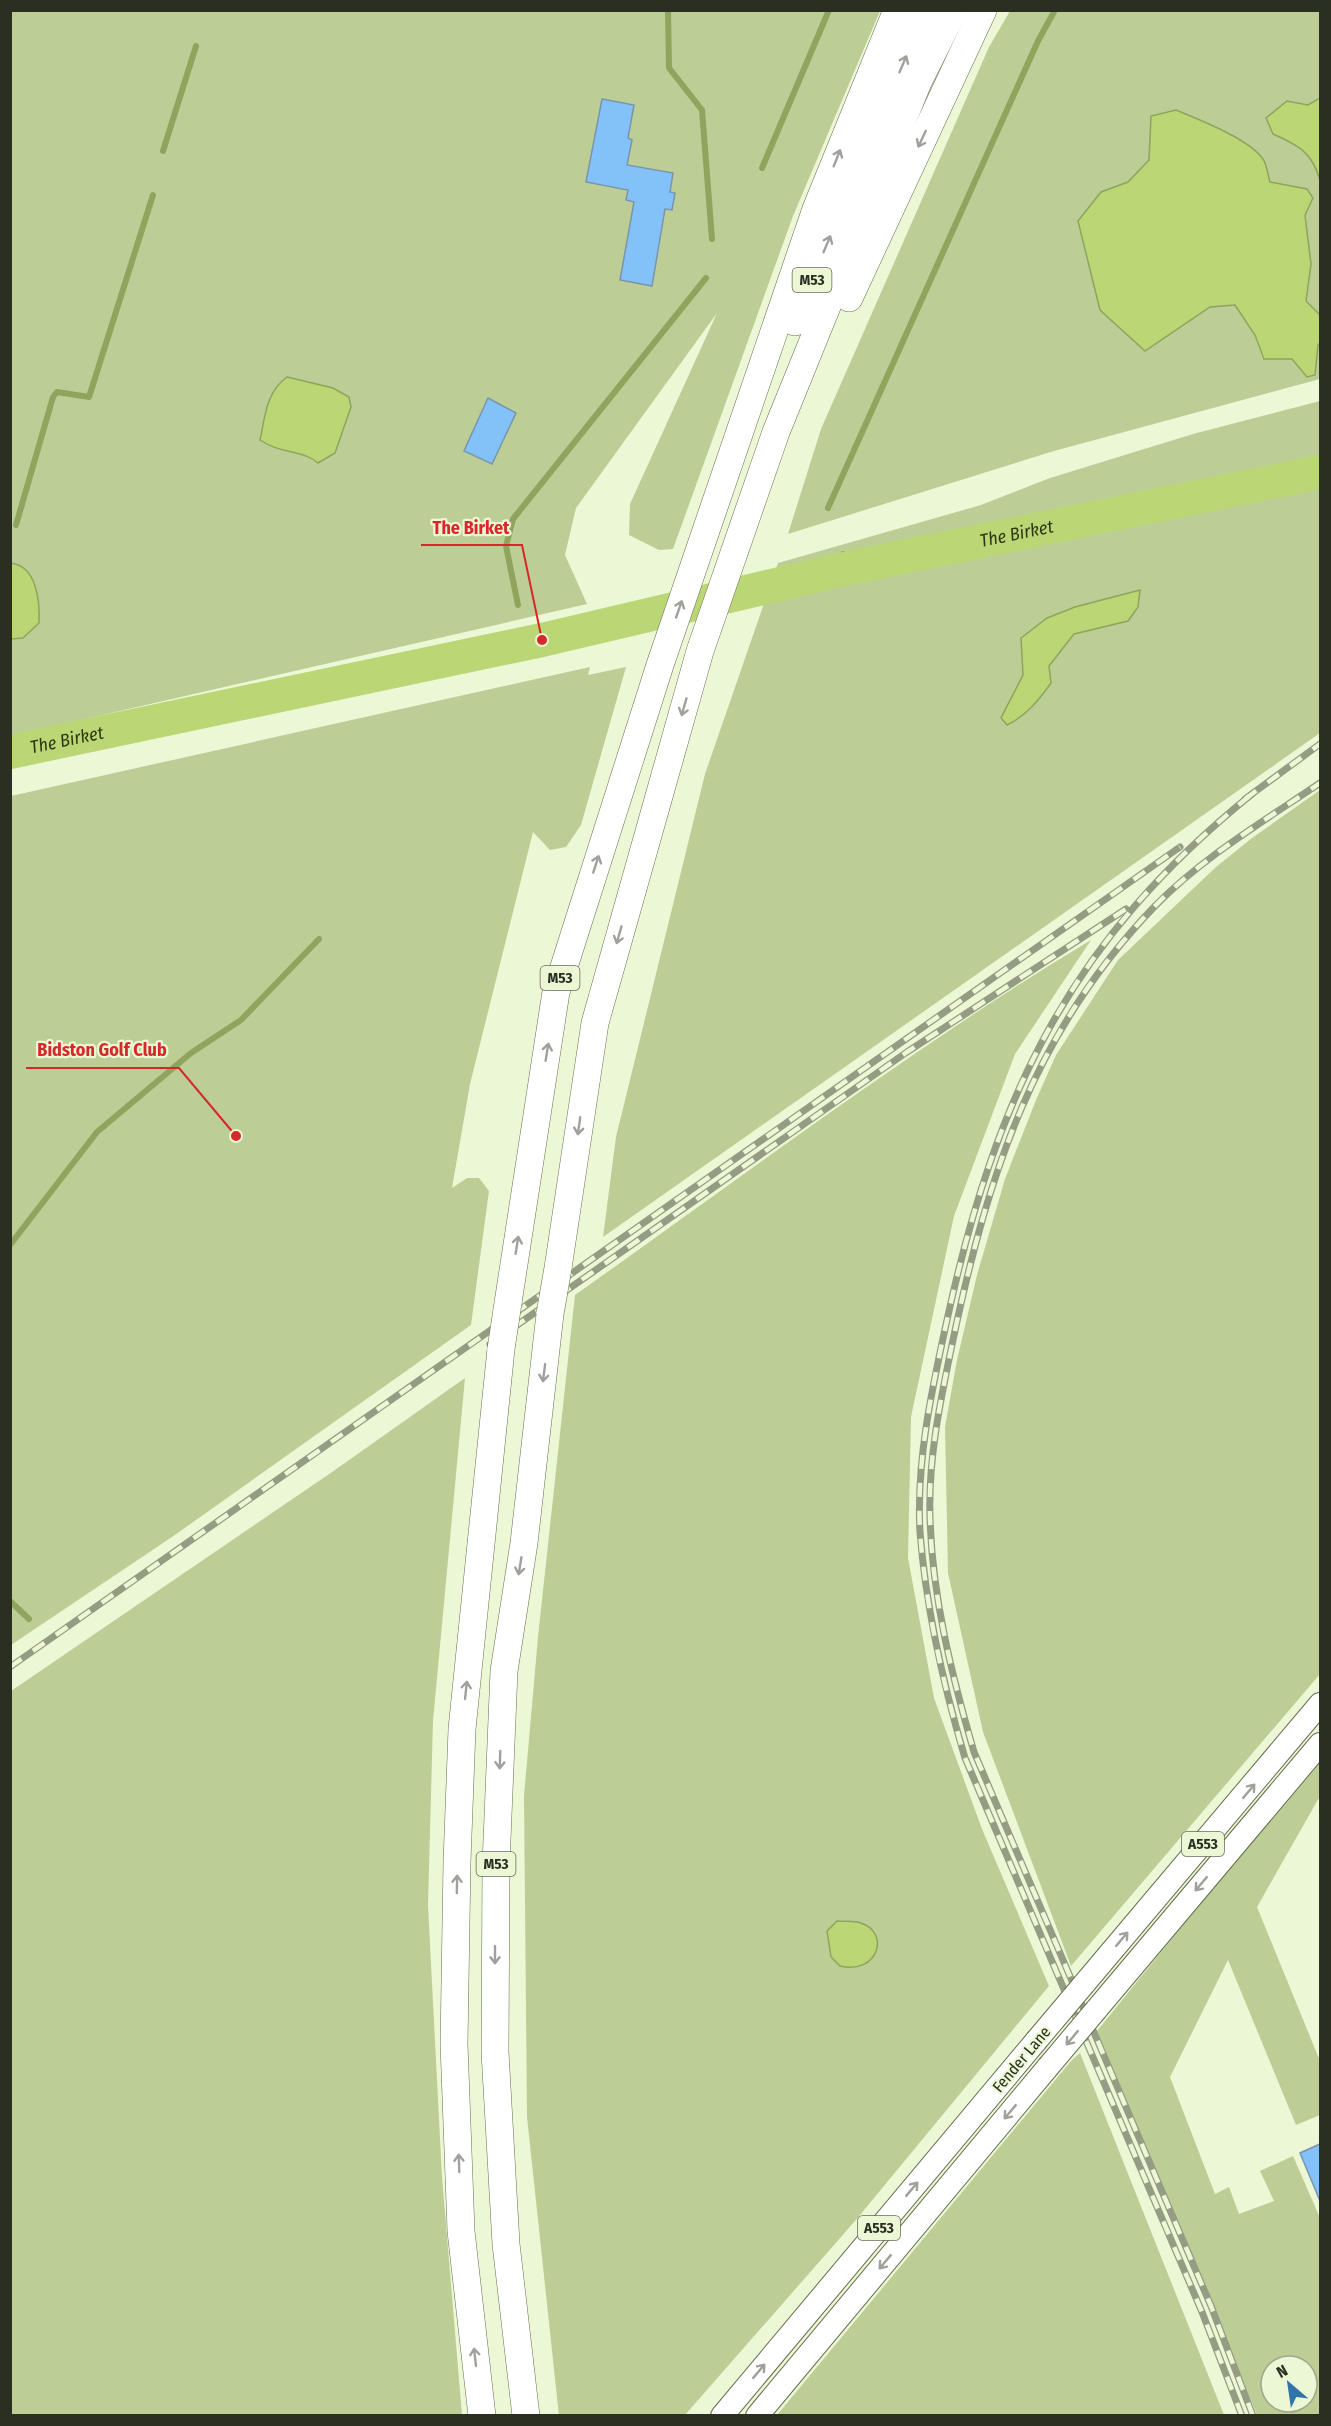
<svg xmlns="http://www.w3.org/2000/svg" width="1331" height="2426" font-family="'Fira Sans Condensed',sans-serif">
  <rect width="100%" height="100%" fill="#ecf7d5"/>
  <g fill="#bcce96" fill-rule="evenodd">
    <path d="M 10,11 L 880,11 L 793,216 L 673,549 L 659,550 L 629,535 L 630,504 L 717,313 L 576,508 L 565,555 L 587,604 L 11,736 Z"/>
    <path d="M 1010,11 L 1320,11 L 1320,379 L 1054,451 L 788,534 L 821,429 L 989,47 Z"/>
    <path d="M 1320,401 L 1320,733 L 603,1237 L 616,1137 L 705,774 L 778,563 L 981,505 L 1050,478 L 1193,434 Z"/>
    <path d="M 590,667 L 588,675 L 626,667 L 581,825 L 566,847 L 550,850 L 533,832 L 470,1084 L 452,1188 L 467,1178 L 479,1178 L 489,1191 L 471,1325 L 172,1537 L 11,1645 L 11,796 Z"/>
    <path d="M 1320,790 L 1320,1674 L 1071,1966 L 983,1732 L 948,1573 L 945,1427 L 957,1360 L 977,1275 L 1005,1179 L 1036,1100 L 1056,1055 L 1118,960 L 1216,867 L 1252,838 Z"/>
    <path d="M 1091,940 L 1015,1054 L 954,1216 L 911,1417 L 908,1558 L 934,1698 L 982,1829 L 1049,1986 L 855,2221 L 685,2415 L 559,2416 L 527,2117 L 524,1796 L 538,1637 L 575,1295 C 745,1175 913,1047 1091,940 Z"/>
    <path d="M 465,1378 L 433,1721 L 428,1905 L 442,2177 L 462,2415 L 11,2415 L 11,1691 L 335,1470 Z"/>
    <path d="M 1320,1761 L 1320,1796 L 1257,1907 L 1320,2061 L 1320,2115 L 1296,2125 L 1228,1960 L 1170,2077 L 1215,2194 L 1229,2187 L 1239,2214 L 1274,2201 L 1260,2171 L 1293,2156 L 1320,2218 L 1320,2415 L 1257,2415 L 1097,2031 L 1229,1868 ZM 1271,2366 L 1307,2366 L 1307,2402 L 1271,2402 Z"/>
    <path d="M 1080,2053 L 1224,2415 L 777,2415 L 1071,2061 Z"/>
  </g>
  <g fill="#bad675" stroke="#8fa45c" stroke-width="1.5">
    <path d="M 1320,98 L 1320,180 C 1312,152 1298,145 1273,134 L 1266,118 L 1287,101 L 1308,105 Z"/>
    <path d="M 1176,110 C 1200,120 1249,139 1263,159 C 1267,165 1268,176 1270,182 L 1307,189 L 1313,198 L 1305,215 L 1311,264 L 1306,301 L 1320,315 L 1320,343 L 1318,345 L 1315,375 L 1307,377 L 1292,359 L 1264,359 L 1255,335 L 1235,305 L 1210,307 L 1145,351 L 1100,310 L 1078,221 L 1101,192 L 1128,182 L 1149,160 L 1151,116 Z"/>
    <path d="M 287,377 L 333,388 L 349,397 L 351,407 L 335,453 L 318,463 C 304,450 280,454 260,440 C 265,417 266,392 287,377 Z"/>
    <path d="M 10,563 C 37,565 40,602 39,623 L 23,638 L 11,639 Z"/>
    <path d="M 1140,590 L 1138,607 L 1128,621 L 1074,634 L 1049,666 L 1051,683 C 1039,700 1026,716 1007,725 L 1001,718 L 1023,675 L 1021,638 L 1047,618 L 1075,607 Z"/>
    <path d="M 837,1921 C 844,1922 854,1920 861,1923 C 890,1932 879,1975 840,1966 L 831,1957 L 827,1931 Z"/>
  </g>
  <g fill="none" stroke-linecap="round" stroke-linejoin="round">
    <g stroke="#8fa45c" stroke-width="6">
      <path d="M 668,10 L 669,68 L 702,110 L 712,239"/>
      <path d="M 163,151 L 196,46"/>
      <path d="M 762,168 L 829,10"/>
      <path d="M 828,508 L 1038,41 L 1055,10"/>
      <path d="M 16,525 L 53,397 L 57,392 L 89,397 L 153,195"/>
      <path d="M 843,554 L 848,568"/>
      <path d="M 518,605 L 506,546 L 513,519 L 706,278"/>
      <path d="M 535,629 L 542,640"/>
      <path d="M 10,1245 L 97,1132 L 191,1053 L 241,1020 L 319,939"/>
      <path d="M 10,1601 L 29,1619"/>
    </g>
    <path stroke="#bad675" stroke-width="34" id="s1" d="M 10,752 L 542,640 L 848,568 L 1320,472"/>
  </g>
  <g fill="#83c2f9" stroke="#7a94ac" stroke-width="1.5">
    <path d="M 602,99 L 634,105 L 628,138 L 632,140 L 627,165 L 673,173 L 670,192 L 675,193 L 672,210 L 665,209 L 652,286 L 620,280 L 634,202 L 626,200 L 628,190 L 586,182 Z"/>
    <path d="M 488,398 L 516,413 L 492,464 L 464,451 Z"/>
    <path d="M 1320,2144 L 1320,2201 L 1300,2153 Z"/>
  </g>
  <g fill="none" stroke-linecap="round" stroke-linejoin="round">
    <defs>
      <g id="major">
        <path d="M 1084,1984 L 1320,1704"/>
        <path d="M 1096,2010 L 1320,1744"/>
        <path d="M 722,2416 L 1036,2041"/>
        <path d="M 757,2416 L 1048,2067"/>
      </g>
      <g id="highway">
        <path d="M 849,298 L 983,10"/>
        <path d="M 795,322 L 925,10"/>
        <path d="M 558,1268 L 595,1023 L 700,651 L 776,432 L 918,82 L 954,10"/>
        <path d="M 508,1303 L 556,992 L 660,665 L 816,209 L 897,10"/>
        <path d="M 482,2416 L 461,2231 L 454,2044 L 457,1862 L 462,1729 L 501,1349"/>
        <path d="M 526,2416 L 506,2244 L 495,2052 L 496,1864 L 504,1671 L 524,1543 L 550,1314"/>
      </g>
    </defs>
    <use href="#major" stroke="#656e51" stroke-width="24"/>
    <use href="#highway" stroke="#656e51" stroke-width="28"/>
    <use href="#major" stroke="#fff" stroke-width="22"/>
    <use href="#highway" stroke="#fff" stroke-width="27"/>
    <defs>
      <g id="rail">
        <path d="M 1245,799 L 1320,744"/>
        <path d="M 490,1344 L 907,1052 L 1126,909"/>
        <path d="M 10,1667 L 1180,847"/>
        <path d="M 1242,2416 L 1202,2312 L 965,1758 C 943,1684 926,1609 920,1532 C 916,1461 932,1389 947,1320 C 996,1095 1070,941 1252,794"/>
        <path d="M 1253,2416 L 1211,2306 L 974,1752 C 952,1676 932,1597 930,1517 C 928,1457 941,1398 953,1340 C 988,1174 1034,1031 1155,906 C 1203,857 1264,821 1320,783"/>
      </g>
    </defs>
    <use href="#rail" stroke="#949c83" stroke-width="7"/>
    <use href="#rail" stroke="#ecf7d5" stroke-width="4.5" stroke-dasharray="14" stroke-linecap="butt"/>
    <defs>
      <g id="major-bridge">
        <path d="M 1036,2041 L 1084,1984"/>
        <path d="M 1048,2067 L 1096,2010"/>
      </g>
      <g id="highway-bridge">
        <path d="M 550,1314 L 558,1268"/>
        <path d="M 501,1349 L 508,1303"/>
      </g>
    </defs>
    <use href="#major-bridge" stroke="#656e51" stroke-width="24" stroke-linecap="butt"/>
    <use href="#highway-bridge" stroke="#656e51" stroke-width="28" stroke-linecap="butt"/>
    <use href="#major-bridge" stroke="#fff" stroke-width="22"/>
    <use href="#highway-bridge" stroke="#fff" stroke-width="27"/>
  </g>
  <defs><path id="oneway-shaft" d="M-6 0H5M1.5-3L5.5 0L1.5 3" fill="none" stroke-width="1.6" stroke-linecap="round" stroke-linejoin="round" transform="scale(1.5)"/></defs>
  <g stroke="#a0a19c">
    <use href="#oneway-shaft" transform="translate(903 64) rotate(-67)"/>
    <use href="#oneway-shaft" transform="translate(922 139) rotate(115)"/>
    <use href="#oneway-shaft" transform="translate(837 158) rotate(-68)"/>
    <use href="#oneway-shaft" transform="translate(827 244) rotate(-67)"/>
    <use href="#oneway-shaft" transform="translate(679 609) rotate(-71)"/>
    <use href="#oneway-shaft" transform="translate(684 707) rotate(106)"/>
    <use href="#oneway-shaft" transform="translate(596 864) rotate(-72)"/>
    <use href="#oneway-shaft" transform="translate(619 935) rotate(106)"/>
    <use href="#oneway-shaft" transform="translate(547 1052) rotate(-81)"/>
    <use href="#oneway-shaft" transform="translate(579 1126) rotate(98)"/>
    <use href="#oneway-shaft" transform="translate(517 1245) rotate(-81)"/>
    <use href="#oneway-shaft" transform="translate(544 1373) rotate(97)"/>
    <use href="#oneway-shaft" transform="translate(520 1566) rotate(99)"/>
    <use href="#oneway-shaft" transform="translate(466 1690) rotate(-84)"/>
    <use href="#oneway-shaft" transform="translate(500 1760) rotate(92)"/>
    <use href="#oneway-shaft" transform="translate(1249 1791) rotate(-50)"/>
    <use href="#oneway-shaft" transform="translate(457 1884) rotate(-89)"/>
    <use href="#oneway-shaft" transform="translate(1201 1884) rotate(130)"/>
    <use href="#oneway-shaft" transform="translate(1122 1939) rotate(-50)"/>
    <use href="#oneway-shaft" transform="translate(495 1955) rotate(90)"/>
    <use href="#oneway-shaft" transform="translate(1072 2038) rotate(130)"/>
    <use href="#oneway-shaft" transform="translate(1010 2112) rotate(130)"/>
    <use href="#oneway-shaft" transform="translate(459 2163) rotate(-92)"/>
    <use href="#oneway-shaft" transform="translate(912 2189) rotate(-50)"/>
    <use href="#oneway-shaft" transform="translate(885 2262) rotate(130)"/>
    <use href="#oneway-shaft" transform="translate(475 2357) rotate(-96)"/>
    <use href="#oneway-shaft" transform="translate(759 2371) rotate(-50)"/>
  </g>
  <g text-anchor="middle" stroke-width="4.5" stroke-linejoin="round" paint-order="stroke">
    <g fill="#ecf7d5" stroke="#656b58" stroke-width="1.5">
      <rect x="792.5" y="268" width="39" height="24" rx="4.5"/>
      <rect x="540.5" y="966" width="39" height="24" rx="4.5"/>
      <rect x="1182" y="1832" width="42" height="24" rx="4.5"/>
      <rect x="476.5" y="1852" width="39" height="24" rx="4.5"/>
      <rect x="858" y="2216" width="42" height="24" rx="4.5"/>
    </g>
    <g font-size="15" font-weight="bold" fill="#2b2f22">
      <text x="812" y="285">M53</text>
      <text x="560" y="983">M53</text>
      <text x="1203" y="1849">A553</text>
      <text x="496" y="1869">M53</text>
      <text x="879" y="2233">A553</text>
    </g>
    <g font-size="16" fill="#2b2f22" stroke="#ecf7d5">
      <text transform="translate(1021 2059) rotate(-50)" y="6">Fender Lane</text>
    </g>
    <g font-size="18" font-style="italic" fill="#2d370f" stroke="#ecf7d5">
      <text dy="6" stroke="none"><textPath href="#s1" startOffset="1030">The Birket</textPath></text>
      <text dy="6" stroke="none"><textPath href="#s1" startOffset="58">The Birket</textPath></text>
    </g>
  </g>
  <path fill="none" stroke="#d62828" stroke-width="2" d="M542 640L522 545H421M236 1136L179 1068H26"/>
  <g fill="#d62828" stroke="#ecf7d5" stroke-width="2">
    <circle cx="542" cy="640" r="6"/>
    <circle cx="236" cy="1136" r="6"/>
  </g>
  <g font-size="18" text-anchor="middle" font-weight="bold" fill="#d62828" stroke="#ecf7d5" stroke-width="4.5" stroke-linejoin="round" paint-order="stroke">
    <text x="471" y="534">The Birket</text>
    <text x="102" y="1056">Bidston Golf Club</text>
  </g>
  <rect width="1331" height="2426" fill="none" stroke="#2b2f22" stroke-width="24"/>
  <g transform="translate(1289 2384) rotate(331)"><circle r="28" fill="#ecf7d5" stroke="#9fa78d" stroke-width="1.5"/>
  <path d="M0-4.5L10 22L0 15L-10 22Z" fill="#3174aa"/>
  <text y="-9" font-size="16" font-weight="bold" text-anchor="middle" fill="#2b2f22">N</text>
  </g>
</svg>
